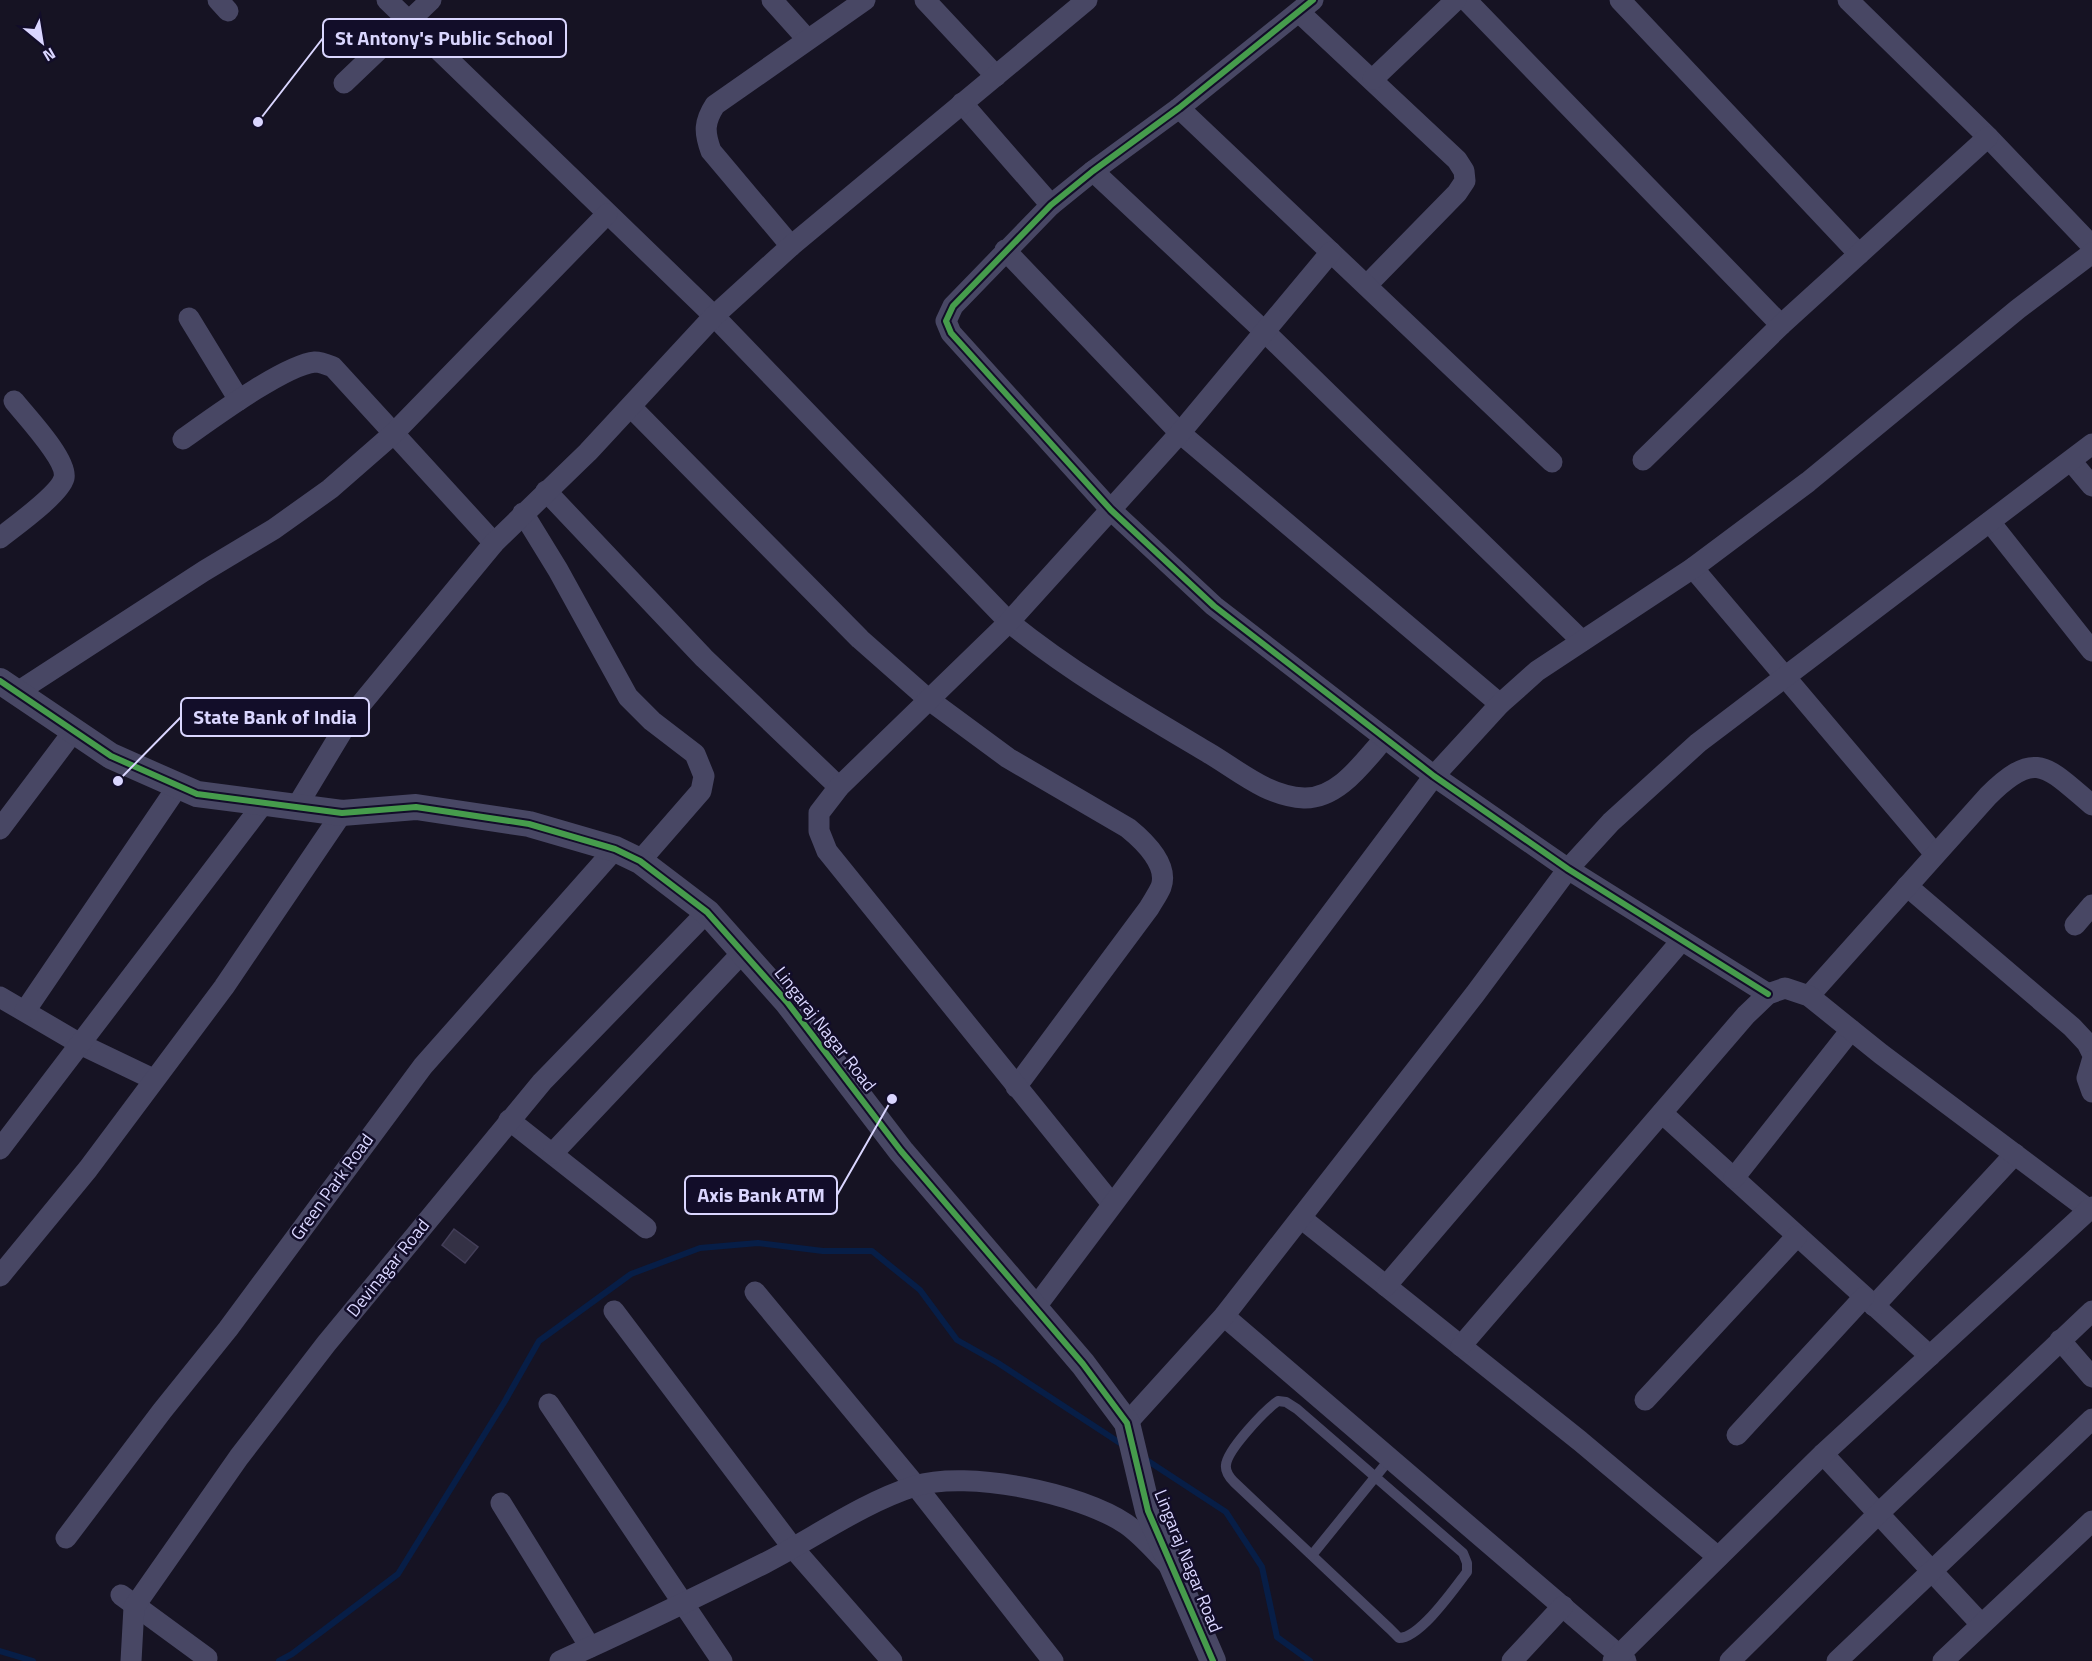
<svg xmlns="http://www.w3.org/2000/svg" width="2092" height="1661" font-family="'Titillium Web',sans-serif">
  <rect width="100%" height="100%" fill="#161323"/>
  <g fill="none" stroke-linecap="round" stroke-linejoin="round">
    <g stroke="#071e47" stroke-width="6">
      <path d="M 1145,1459 L 1226,1512 L 1262,1567 L 1277,1637 L 1310,1661"/>
      <path d="M 0,1651 L 33,1661"/>
      <path d="M 279,1661 L 292,1654 L 398,1574 L 505,1401 L 539,1341 L 631,1274 L 700,1248 L 758,1243 L 823,1251 L 872,1251 L 920,1290 L 957,1340 L 998,1363 L 1123,1445"/>
    </g>
  </g>
  <path fill="#343145" stroke="#433e58" stroke-width="1.5" d="M 454,1229 L 478,1247 L 465,1263 L 442,1245 Z"/>
  <g fill="none" stroke-linecap="round" stroke-linejoin="round">
    <g stroke="#484764" stroke-width="10">
      <path d="M 1278,1401 L 1286,1402 L 1297,1409 L 1463,1553 L 1467,1563 L 1467,1572 C 1454,1589 1420,1638 1399,1638 L 1390,1629 L 1234,1482 C 1229,1477 1225,1472 1226,1465 C 1227,1450 1265,1410 1278,1401 Z"/>
      <path d="M 1312,1555 L 1389,1460"/>
    </g>
    <g stroke="#484764" stroke-width="21">
      <path d="M 218,0 L 228,11"/>
      <path d="M 387,0 L 714,316 L 1009,622 C 1071,672 1138,711 1207,752 C 1238,770 1266,796 1304,798 C 1339,799 1364,761 1385,738"/>
      <path d="M 772,0 L 807,39"/>
      <path d="M 925,0 L 996,76"/>
      <path d="M 1313,0 L 1179,108 L 1093,171 L 1051,205 L 953,306 L 946,321 L 951,333 L 1111,510 L 1214,606 L 1434,776 L 1568,869 L 1768,994"/>
      <path d="M 1466,0 L 1781,325"/>
      <path d="M 1620,0 L 1859,254"/>
      <path d="M 1848,0 L 1988,137 L 2092,246"/>
      <path d="M 1300,13 L 1457,160 L 1464,171 L 1465,181 L 1457,193 L 1367,285"/>
      <path d="M 1373,79 L 1456,0"/>
      <path d="M 344,83 L 431,0"/>
      <path d="M 962,103 L 1051,205"/>
      <path d="M 1179,108 L 1552,462"/>
      <path d="M 1093,171 L 1265,332 L 1582,641"/>
      <path d="M 791,246 L 711,151 C 704,132 704,122 715,105 L 865,0"/>
      <path d="M 1005,250 L 1180,433 L 1500,704"/>
      <path d="M 189,318 L 239,400"/>
      <path d="M 631,407 L 860,639 L 928,699 L 1008,758 L 1128,828 C 1144,841 1169,865 1161,887 C 1158,894 1153,901 1149,908 L 1016,1087"/>
      <path d="M 183,439 C 210,420 284,365 315,362 C 321,362 328,365 333,367 L 494,543"/>
      <path d="M 1643,460 L 1781,325 L 1988,137"/>
      <path d="M 2071,461 L 2092,486"/>
      <path d="M 546,491 L 704,658 L 839,787"/>
      <path d="M 523,513 L 558,570 L 628,697 L 652,721 L 695,754 L 704,776 L 701,791 L 640,861"/>
      <path d="M 1990,522 L 2092,651"/>
      <path d="M 0,538 C 15,526 60,494 64,478 C 68,460 25,415 14,401"/>
      <path d="M 1693,568 L 1935,854"/>
      <path d="M 16,693 L 204,571 L 274,529 L 330,489 L 393,434 L 607,214"/>
      <path d="M 297,806 L 352,715 L 494,543 L 588,452 L 714,316 L 791,246 L 1087,0"/>
      <path d="M 0,829 L 73,732"/>
      <path d="M 1907,886 L 2072,1027 L 2087,1043 L 2092,1053"/>
      <path d="M 2075,925 L 2092,905"/>
      <path d="M 1809,996 L 1988,796 C 2036,748 2047,767 2092,805"/>
      <path d="M 0,997 L 82,1045 L 153,1079"/>
      <path d="M 25,1011 L 178,786"/>
      <path d="M 2092,1061 L 2087,1078 L 2092,1092"/>
      <path d="M 1662,1113 L 1930,1356"/>
      <path d="M 509,1120 L 646,1228"/>
      <path d="M 0,1149 L 263,804"/>
      <path d="M 553,1153 L 743,952"/>
      <path d="M 1734,1178 L 1851,1030"/>
      <path d="M 1112,1204 L 827,851 L 819,831 L 819,813 L 839,787 L 1009,622 L 1180,433 L 1331,252"/>
      <path d="M 1301,1218 L 1580,1441 L 1718,1557"/>
      <path d="M 0,1276 L 88,1169 L 224,987 L 342,813"/>
      <path d="M 1386,1286 L 1682,940"/>
      <path d="M 755,1292 L 916,1486 L 1053,1661"/>
      <path d="M 1874,1306 L 2015,1154"/>
      <path d="M 1035,1308 L 1434,776 L 1500,704 L 1537,671 L 1693,568 L 1808,482 L 2018,309 L 2092,253"/>
      <path d="M 614,1311 L 793,1548 L 892,1661"/>
      <path d="M 1224,1316 L 1626,1661"/>
      <path d="M 2060,1340 L 2092,1377"/>
      <path d="M 1461,1346 L 1746,1015 L 1768,994 L 1785,988 L 1809,996 L 1881,1054 L 2089,1210"/>
      <path d="M 1645,1400 L 1797,1236"/>
      <path d="M 549,1404 L 722,1661"/>
      <path d="M 1127,1423 L 1224,1316 L 1475,994 L 1568,869 L 1611,822 L 1698,743 L 2092,444"/>
      <path d="M 1737,1435 L 1864,1297"/>
      <path d="M 1823,1454 L 1981,1624"/>
      <path d="M 501,1503 L 590,1647"/>
      <path d="M 66,1538 L 162,1411 L 228,1329 L 423,1066 L 615,849"/>
      <path d="M 121,1595 L 207,1658"/>
      <path d="M 131,1661 L 134,1607 L 239,1457 L 326,1344 L 542,1082 L 707,912"/>
      <path d="M 560,1661 C 629,1630 697,1597 765,1563 C 814,1538 862,1503 915,1486 C 968,1470 1080,1493 1126,1524 C 1142,1535 1156,1552 1169,1565"/>
      <path d="M 1512,1661 L 1563,1606"/>
      <path d="M 1613,1661 L 1823,1454 L 2092,1207"/>
      <path d="M 1730,1661 L 1878,1514 L 2092,1311"/>
      <path d="M 1837,1661 L 2092,1419"/>
      <path d="M 1943,1661 L 2092,1521"/>
    </g>
    <path stroke="#484764" stroke-width="26" d="M 0,681 L 111,756 L 197,794 L 342,813 L 416,807 L 529,824 L 615,849 L 640,861 L 707,912 L 787,1002 L 901,1151 L 1083,1364 L 1127,1423 L 1148,1511 L 1213,1661"/>
    <defs>
      <g id="cycleway">
        <path d="M 1313,0 L 1179,108 L 1093,171 L 1051,205 L 953,306 L 946,321 L 951,333 L 1111,510 L 1214,606 L 1434,776 L 1568,869 L 1768,994"/>
        <path d="M 0,681 L 111,756 L 197,794 L 342,813 L 416,807 L 529,824 L 615,849 L 640,861 L 707,912 L 787,1002 L 901,1151 L 1083,1364 L 1127,1423 L 1148,1511 L 1213,1661"/>
      </g>
    </defs>
    <use href="#cycleway" stroke="#120d29" stroke-width="10"/>
    <use href="#cycleway" stroke="#469c4c" stroke-width="6"/>
  </g>
  <g text-anchor="middle" stroke-width="5" stroke-linejoin="round" paint-order="stroke">
    <g font-size="18" fill="#dad6ff" stroke="#120d29">
      <text transform="translate(825 1029) rotate(52)" y="6">Lingaraj Nagar Road</text>
      <text transform="translate(332 1187) rotate(-54)" y="6">Green Park Road</text>
      <text transform="translate(388 1268) rotate(-51)" y="6">Devinagar Road</text>
      <text transform="translate(1188 1561) rotate(68)" y="6">Lingaraj Nagar Road</text>
    </g>
  </g>
  <path fill="none" stroke="#dad6ff" stroke-width="2" d="M258 122L323 38M118 781L181 717M892 1099L837 1195"/>
  <g fill="#dad6ff" stroke="#120d29" stroke-width="2">
    <circle cx="258" cy="122" r="6"/>
    <circle cx="118" cy="781" r="6"/>
    <circle cx="892" cy="1099" r="6"/>
  </g>
  <g fill="#120d29" stroke="#dad6ff" stroke-width="2">
    <rect x="323" y="19" width="243" height="38" rx="6"/>
    <rect x="181" y="698" width="188" height="38" rx="6"/>
    <rect x="685" y="1176" width="152" height="38" rx="6"/>
  </g>
  <g font-size="20" text-anchor="middle" font-weight="bold" fill="#dad6ff">
    <text x="444" y="45">St Antony's Public School</text>
    <text x="275" y="724">State Bank of India</text>
    <text x="761" y="1202">Axis Bank ATM</text>
  </g>
  <g transform="translate(42 42) rotate(150)" stroke="#120d29" stroke-width="4.5" paint-order="stroke">
  <path d="M0-4.5L10 22L0 15L-10 22Z" fill="#dad6ff"/>
  <text y="-9" font-size="16" font-weight="bold" text-anchor="middle" fill="#dad6ff">N</text>
  </g>
</svg>
